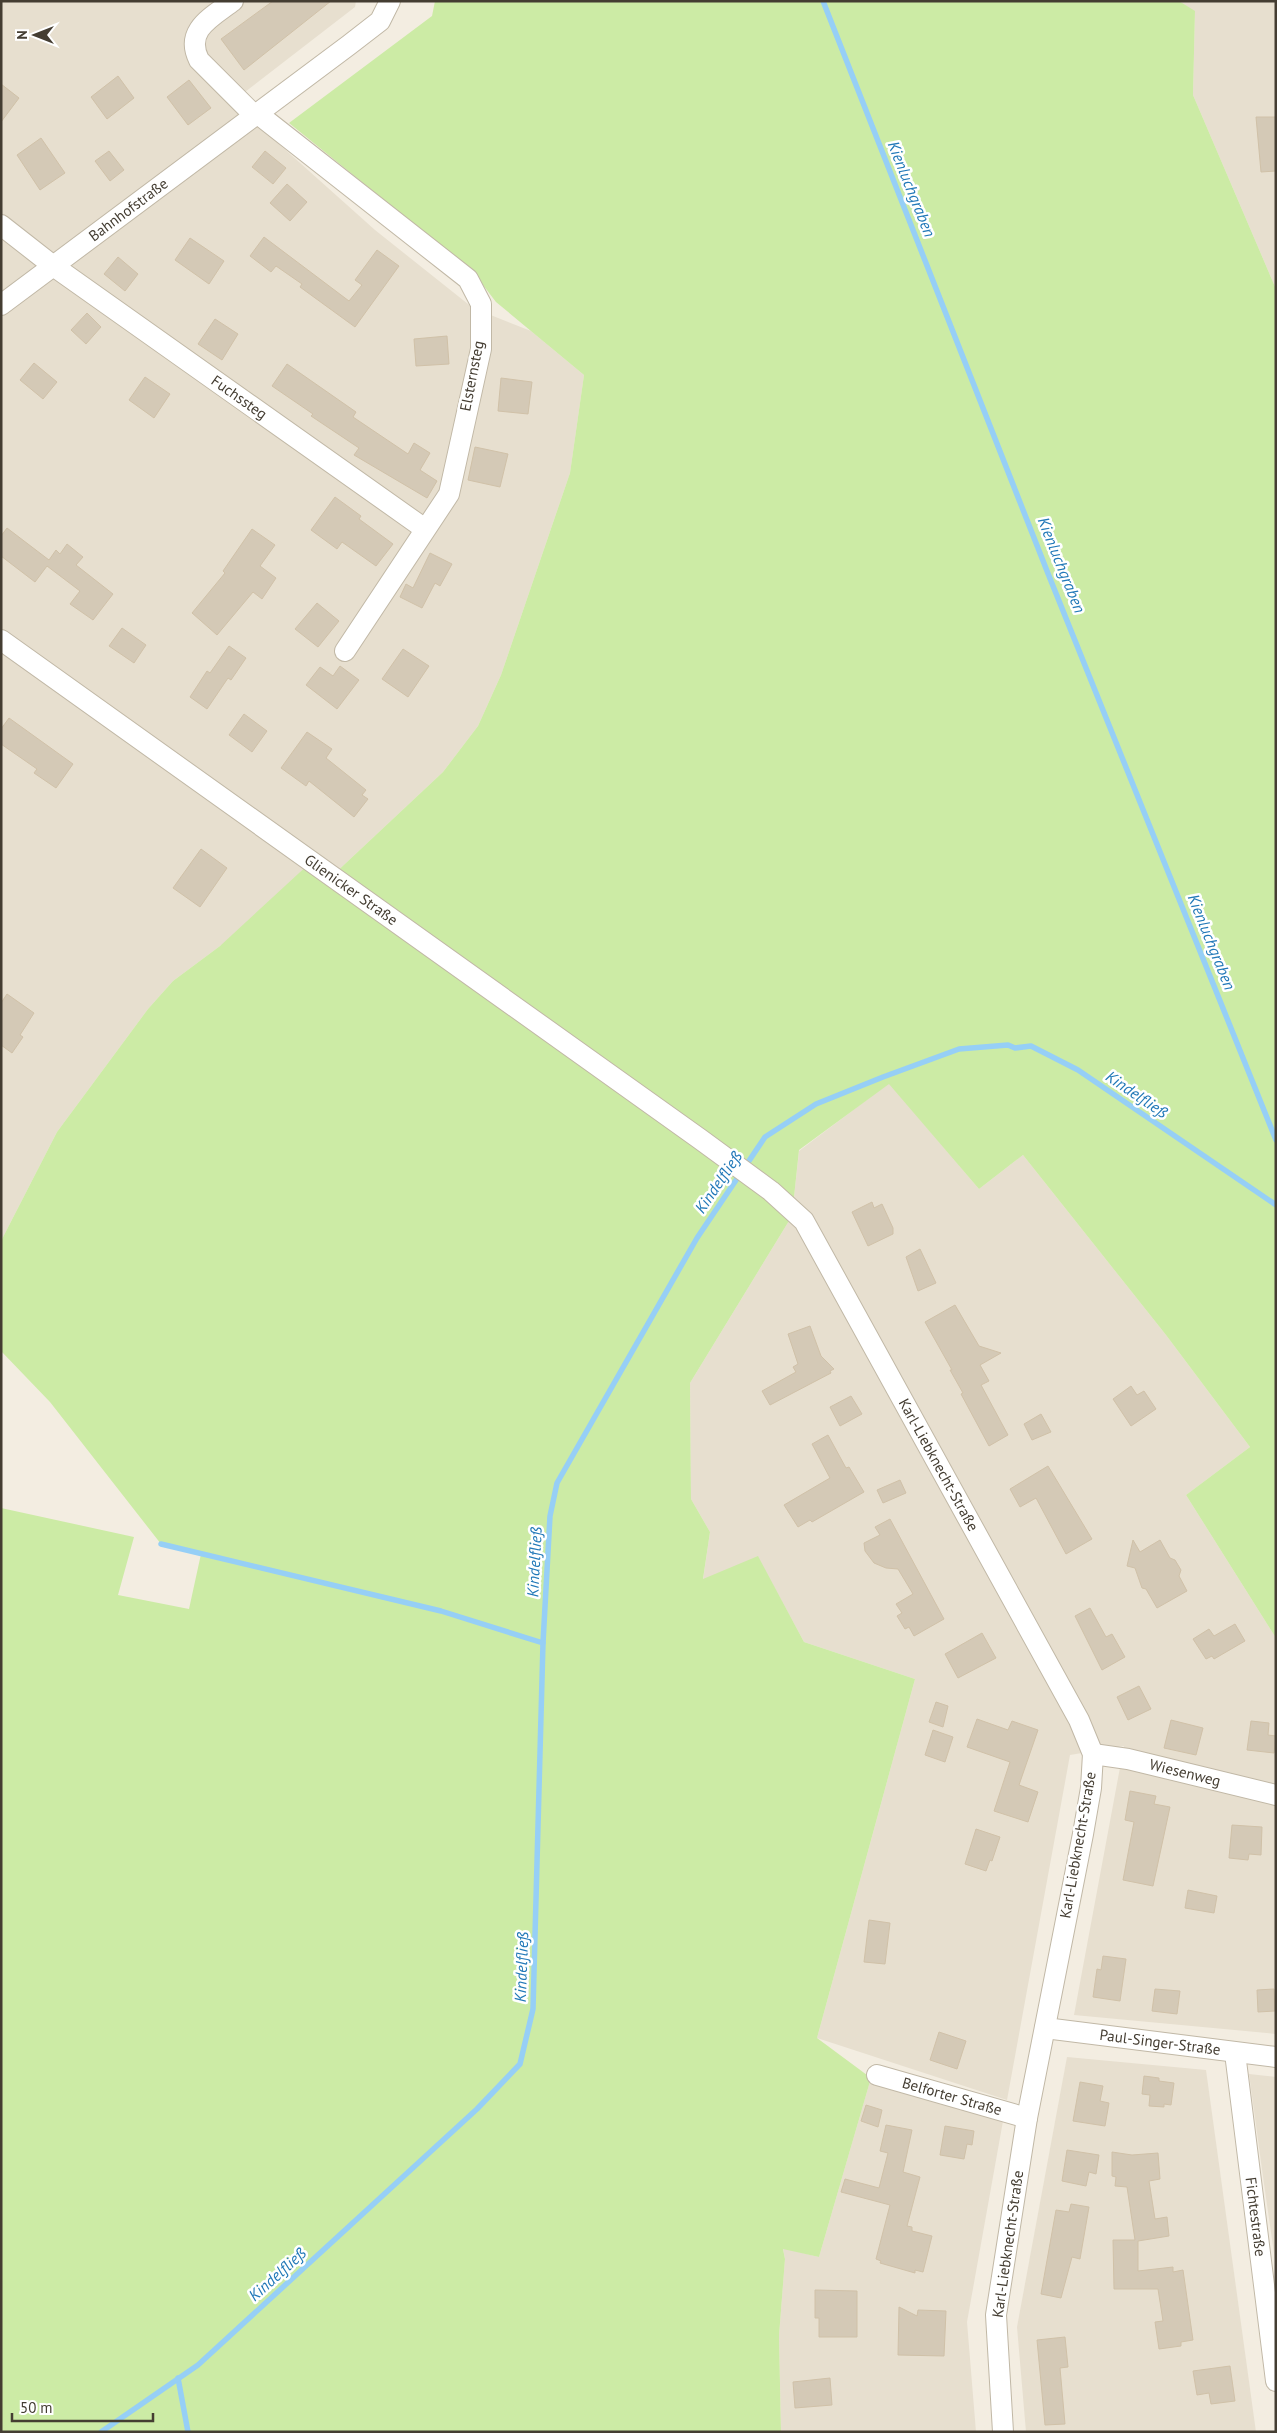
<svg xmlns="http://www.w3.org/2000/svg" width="1277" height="2433" font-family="'PT Sans',sans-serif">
  <rect width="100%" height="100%" fill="#f3ede1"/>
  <g fill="#e7dfcf">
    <path d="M 1,1 L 356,1 L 355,7 L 232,102 L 375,230 L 473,308 L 531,331 L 584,375 L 570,473 L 501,675 L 478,726 L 443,772 L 331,877 L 220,946 L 173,981 L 148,1009 L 57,1132 L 1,1241 Z"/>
    <path d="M 1179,1 L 1276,1 L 1276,289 L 1193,95 L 1195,12 Z"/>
    <path d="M 889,1083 L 979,1189 L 1023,1155 L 1166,1335 L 1250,1447 L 1186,1495 L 1276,1638 L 1276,2034 L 1074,2015 L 1124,1746 L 1070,1755 L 1007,2100 L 817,2038 L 915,1679 L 804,1642 L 758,1557 L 703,1580 L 710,1532 L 691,1499 L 690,1383 L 792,1216 L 799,1151 Z"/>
    <path d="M 1067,2057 L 1206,2070 L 1256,2432 L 1026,2432 L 1017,2327 Z"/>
    <path d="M 1249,2074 L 1276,2077 L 1276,2267 L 1264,2184 Z"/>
    <path d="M 871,2078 L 1003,2121 L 967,2322 L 976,2432 L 781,2432 L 779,2336 L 785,2259 L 783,2248 L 819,2257 Z"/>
  </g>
  <path fill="#cceba5" d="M 435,1 L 1179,1 L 1195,11 L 1193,95 L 1276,289 L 1276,1638 L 1186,1495 L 1250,1447 L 1166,1335 L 1023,1155 L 979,1189 L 889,1084 L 799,1150 L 792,1216 L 690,1383 L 691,1499 L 710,1532 L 703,1579 L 758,1556 L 804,1642 L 915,1679 L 817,2038 L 871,2078 L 819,2257 L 783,2249 L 785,2259 L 779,2336 L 781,2432 L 1,2432 L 1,1508 L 134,1537 L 118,1595 L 189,1609 L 201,1554 L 161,1544 L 50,1402 L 1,1351 L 1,1241 L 57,1132 L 148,1009 L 173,981 L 220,946 L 311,862 L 331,877 L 443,772 L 478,726 L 501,675 L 570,473 L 584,375 L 496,302 L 473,272 L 289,123 L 432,16 Z"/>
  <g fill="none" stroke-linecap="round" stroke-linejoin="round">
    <g stroke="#96cff6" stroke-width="5.5">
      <path d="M 823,1 L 1049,576 L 1276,1140"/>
      <path d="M 161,1544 L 441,1611 L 543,1643"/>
      <path d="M 178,2378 L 188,2432"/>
      <path d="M 101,2432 L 198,2365 L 477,2109 L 520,2064 L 533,2009 L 543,1643 L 550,1516 L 557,1483 L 697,1238 L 765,1137 L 816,1104 L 883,1077 L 959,1049 L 1008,1045 L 1015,1048 L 1031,1046 L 1078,1070 L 1276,1205"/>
    </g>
  </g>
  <g fill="#d4c9b6" stroke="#d0c1a8">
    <path d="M 273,1 L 331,1 L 244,70 L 221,39 Z"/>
    <path d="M 118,76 L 134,98 L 107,119 L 91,97 Z"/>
    <path d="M 189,80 L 211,108 L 188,125 L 167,97 Z"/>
    <path d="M 1,84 L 19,98 L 1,122 Z"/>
    <path d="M 1256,117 L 1276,117 L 1276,171 L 1261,172 Z"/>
    <path d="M 41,138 L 65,173 L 40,190 L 17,155 Z"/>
    <path d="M 109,151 L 124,170 L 110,181 L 95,161 Z"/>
    <path d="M 265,151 L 286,168 L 273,184 L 252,167 Z"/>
    <path d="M 287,184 L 307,202 L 290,221 L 270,203 Z"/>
    <path d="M 264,237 L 349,301 L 362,285 L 355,280 L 377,250 L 399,266 L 355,327 L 300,287 L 302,284 L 276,266 L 271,272 L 250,256 Z"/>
    <path d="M 190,238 L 224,261 L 209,284 L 175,260 Z"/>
    <path d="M 118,257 L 138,274 L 125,291 L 104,274 Z"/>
    <path d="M 87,313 L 101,327 L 86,344 L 71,330 Z"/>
    <path d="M 215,319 L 238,334 L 222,360 L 198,344 Z"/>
    <path d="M 447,336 L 449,364 L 416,366 L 414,339 Z"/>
    <path d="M 34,363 L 57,382 L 43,399 L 20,380 Z"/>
    <path d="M 287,364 L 356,412 L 353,417 L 408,454 L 414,443 L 430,453 L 420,470 L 437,481 L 427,498 L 354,455 L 359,448 L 311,416 L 313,414 L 272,386 Z"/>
    <path d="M 145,377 L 170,394 L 154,418 L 129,400 Z"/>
    <path d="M 501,378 L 532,382 L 528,414 L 498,411 Z"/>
    <path d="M 475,447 L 508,454 L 500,487 L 468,480 Z"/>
    <path d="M 335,497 L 361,516 L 359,519 L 393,544 L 376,566 L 342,542 L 337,549 L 311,530 Z"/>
    <path d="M 7,528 L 49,560 L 56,550 L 60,554 L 67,544 L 83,557 L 76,565 L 113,594 L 93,620 L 70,604 L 80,591 L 47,566 L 35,582 L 1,556 L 1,536 Z"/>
    <path d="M 252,529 L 275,545 L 260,566 L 276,578 L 262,599 L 253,592 L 217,635 L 192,613 L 225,573 L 223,571 Z"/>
    <path d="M 430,553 L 452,564 L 440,586 L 435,583 L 422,608 L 400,597 L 406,584 L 413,588 Z"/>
    <path d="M 317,603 L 339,621 L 318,647 L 295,629 Z"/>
    <path d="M 122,628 L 146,645 L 134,663 L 109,646 Z"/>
    <path d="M 229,646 L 246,658 L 231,680 L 228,678 L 207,709 L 190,697 L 207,671 L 210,673 Z"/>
    <path d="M 403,649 L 429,666 L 408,697 L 382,679 Z"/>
    <path d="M 340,666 L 359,680 L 337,709 L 306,685 L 320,667 L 333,676 Z"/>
    <path d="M 244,714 L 267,731 L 252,752 L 229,735 Z"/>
    <path d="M 9,718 L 73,764 L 56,788 L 34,773 L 37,769 L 1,744 L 1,729 Z"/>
    <path d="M 307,732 L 332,749 L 326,758 L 366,790 L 362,795 L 368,799 L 354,817 L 309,781 L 306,786 L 281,768 Z"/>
    <path d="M 201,849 L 227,868 L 200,907 L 173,888 Z"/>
    <path d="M 7,994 L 34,1013 L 20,1035 L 23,1037 L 12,1053 L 1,1045 L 1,1003 Z"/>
    <path d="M 872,1202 L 874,1208 L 882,1204 L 893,1228 L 893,1234 L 868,1246 L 852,1212 Z"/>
    <path d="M 920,1249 L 936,1283 L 918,1291 L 906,1257 Z"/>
    <path d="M 955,1305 L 979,1346 L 1001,1353 L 980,1365 L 989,1381 L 981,1385 L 1008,1435 L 989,1446 L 961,1394 L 963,1393 L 950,1370 L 952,1370 L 925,1322 Z"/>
    <path d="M 810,1326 L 821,1356 L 834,1369 L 830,1371 L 831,1373 L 770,1405 L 762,1391 L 796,1372 L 793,1367 L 798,1364 L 788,1334 Z"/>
    <path d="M 1131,1386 L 1137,1395 L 1144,1391 L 1156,1409 L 1131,1426 L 1113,1399 Z"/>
    <path d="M 851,1396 L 862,1414 L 840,1426 L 830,1407 Z"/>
    <path d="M 1041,1414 L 1051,1432 L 1032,1440 L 1024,1424 Z"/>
    <path d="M 828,1435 L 846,1468 L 849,1467 L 864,1492 L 812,1522 L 810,1520 L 798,1527 L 784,1505 L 830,1478 L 812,1444 Z"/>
    <path d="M 1048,1466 L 1092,1539 L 1066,1554 L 1036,1498 L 1020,1507 L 1010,1489 Z"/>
    <path d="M 900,1480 L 906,1493 L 883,1503 L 877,1490 Z"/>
    <path d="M 890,1519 L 944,1619 L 914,1636 L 909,1627 L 905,1629 L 897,1616 L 902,1613 L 896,1604 L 913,1594 L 898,1569 L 886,1568 L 874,1563 L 865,1551 L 864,1543 L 880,1535 L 875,1527 Z"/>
    <path d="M 1133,1540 L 1140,1552 L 1160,1540 L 1170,1558 L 1175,1560 L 1181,1570 L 1179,1576 L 1187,1591 L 1157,1608 L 1146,1589 L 1142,1588 L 1135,1568 L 1127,1566 Z"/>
    <path d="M 1090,1608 L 1106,1637 L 1112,1634 L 1125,1657 L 1102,1670 L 1075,1616 Z"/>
    <path d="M 1235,1624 L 1245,1641 L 1214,1659 L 1212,1656 L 1206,1659 L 1193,1639 L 1209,1629 L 1214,1636 Z"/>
    <path d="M 982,1633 L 996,1658 L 958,1678 L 945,1654 Z"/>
    <path d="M 1139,1686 L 1151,1709 L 1128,1720 L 1117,1697 Z"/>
    <path d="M 936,1702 L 948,1706 L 943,1727 L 929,1722 Z"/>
    <path d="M 977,1719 L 1008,1730 L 1012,1721 L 1038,1730 L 1019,1785 L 1038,1792 L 1028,1822 L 994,1811 L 1010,1762 L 967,1747 Z"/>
    <path d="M 1171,1720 L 1203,1728 L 1196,1755 L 1164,1748 Z"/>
    <path d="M 1251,1721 L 1269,1723 L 1268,1735 L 1276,1736 L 1274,1753 L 1247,1750 Z"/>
    <path d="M 933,1730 L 953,1737 L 945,1762 L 925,1755 Z"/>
    <path d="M 1130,1791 L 1156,1796 L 1154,1804 L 1170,1807 L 1153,1886 L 1123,1880 L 1134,1822 L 1125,1820 Z"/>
    <path d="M 1232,1825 L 1262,1827 L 1261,1855 L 1249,1854 L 1248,1860 L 1229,1858 Z"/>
    <path d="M 976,1829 L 1000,1837 L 992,1861 L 990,1860 L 986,1871 L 965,1864 Z"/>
    <path d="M 1188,1890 L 1217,1896 L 1214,1913 L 1185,1908 Z"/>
    <path d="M 869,1920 L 890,1923 L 885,1964 L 864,1962 Z"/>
    <path d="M 1103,1956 L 1126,1959 L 1120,2001 L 1093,1997 L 1097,1969 L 1101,1970 Z"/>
    <path d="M 1155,1989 L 1180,1991 L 1177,2014 L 1152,2011 Z"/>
    <path d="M 1274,1989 L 1275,2011 L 1258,2012 L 1257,1990 Z"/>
    <path d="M 939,2032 L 966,2041 L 957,2069 L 930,2060 Z"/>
    <path d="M 1144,2076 L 1159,2078 L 1159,2081 L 1174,2083 L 1171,2105 L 1164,2104 L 1164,2107 L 1149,2106 L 1150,2095 L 1142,2094 Z"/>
    <path d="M 1080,2082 L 1103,2086 L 1100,2101 L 1109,2103 L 1105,2126 L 1073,2121 Z"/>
    <path d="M 866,2105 L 882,2110 L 878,2127 L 861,2121 Z"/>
    <path d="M 886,2125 L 912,2130 L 903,2172 L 920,2177 L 907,2226 L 912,2227 L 912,2231 L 932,2236 L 923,2272 L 915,2270 L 915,2273 L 880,2263 L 881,2261 L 876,2259 L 890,2205 L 841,2192 L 845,2179 L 879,2188 L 888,2153 L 880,2151 Z"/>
    <path d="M 945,2126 L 974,2131 L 972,2145 L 967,2144 L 964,2159 L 940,2155 Z"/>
    <path d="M 1067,2150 L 1099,2155 L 1096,2174 L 1089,2172 L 1086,2186 L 1062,2181 Z"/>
    <path d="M 1112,2152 L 1132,2155 L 1158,2153 L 1160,2179 L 1149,2181 L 1155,2219 L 1167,2217 L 1169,2236 L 1138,2241 L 1138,2271 L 1173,2267 L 1173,2272 L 1183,2270 L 1193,2340 L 1181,2342 L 1181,2346 L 1159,2349 L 1155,2322 L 1163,2321 L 1158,2289 L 1114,2289 L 1113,2240 L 1135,2240 L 1127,2187 L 1115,2186 L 1116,2177 L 1112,2176 Z"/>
    <path d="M 1071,2204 L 1089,2207 L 1080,2259 L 1072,2257 L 1061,2298 L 1041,2294 L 1056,2210 L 1069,2212 Z"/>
    <path d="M 815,2290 L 857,2291 L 857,2337 L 819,2337 L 819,2318 L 815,2318 Z"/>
    <path d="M 899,2307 L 917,2316 L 918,2310 L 946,2311 L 944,2356 L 898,2355 Z"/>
    <path d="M 1065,2337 L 1068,2367 L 1060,2368 L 1065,2424 L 1045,2425 L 1037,2340 Z"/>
    <path d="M 1230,2366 L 1235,2401 L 1211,2404 L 1209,2393 L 1197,2395 L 1193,2371 Z"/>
    <path d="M 830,2378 L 832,2405 L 795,2408 L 793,2382 Z"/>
  </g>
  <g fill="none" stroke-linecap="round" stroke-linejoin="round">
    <defs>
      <g id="minor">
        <path d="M 233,1 C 212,17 184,30 199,60 L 255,116"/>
        <path d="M 258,114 L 468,279 L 481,304 L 481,349 L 449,494 L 345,651"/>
        <path id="s1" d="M 1,225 L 52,265 L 425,529"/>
        <path id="s2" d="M 1,305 L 349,45 L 380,21 L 390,1"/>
        <path id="s3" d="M 1,640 L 700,1139 L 771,1191 L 804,1221 L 1079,1720 L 1093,1754 L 1091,1788 L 1083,1834 L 1027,2118 L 996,2315 L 1003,2432"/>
        <path id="s4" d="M 1093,1754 L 1128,1759 L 1276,1795"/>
        <path id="s5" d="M 1045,2028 L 1276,2057"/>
        <path id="s6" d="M 1235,2053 L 1276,2381"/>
        <path id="s7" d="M 877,2075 L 1027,2118"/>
      </g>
    </defs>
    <use href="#minor" stroke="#c1b8a6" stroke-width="22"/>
    <use href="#minor" stroke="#fff" stroke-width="20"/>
  </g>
  <g text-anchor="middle" stroke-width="5" stroke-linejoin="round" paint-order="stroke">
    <g font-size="15" fill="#443d32" stroke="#fff">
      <text dy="5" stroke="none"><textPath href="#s2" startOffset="159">Bahnhofstraße</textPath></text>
      <text transform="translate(472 376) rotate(-79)" y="5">Elsternsteg</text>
      <text dy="5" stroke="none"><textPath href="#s1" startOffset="294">Fuchssteg</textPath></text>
      <text dy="5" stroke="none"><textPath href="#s3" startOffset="430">Glienicker Straße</textPath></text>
      <text dy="5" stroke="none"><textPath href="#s3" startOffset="1270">Karl-Liebknecht-Straße</textPath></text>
      <text dy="5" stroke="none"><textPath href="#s4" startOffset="94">Wiesenweg</textPath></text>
      <text transform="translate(1078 1845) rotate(-80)" y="5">Karl-Liebknecht-Straße</text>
      <text dy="5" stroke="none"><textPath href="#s5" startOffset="116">Paul-Singer-Straße</textPath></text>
      <text dy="5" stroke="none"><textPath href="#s7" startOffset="78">Belforter Straße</textPath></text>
      <text dy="5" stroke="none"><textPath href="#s6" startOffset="165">Fichtestraße</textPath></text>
      <text transform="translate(1008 2244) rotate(-82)" y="5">Karl-Liebknecht-Straße</text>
    </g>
    <g font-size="16" font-style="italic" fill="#2279b8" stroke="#fff">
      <text transform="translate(912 189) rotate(68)" y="6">Kienluchgraben</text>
      <text transform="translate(1062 565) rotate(68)" y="6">Kienluchgraben</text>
      <text transform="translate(1212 942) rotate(68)" y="6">Kienluchgraben</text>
      <text transform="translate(1137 1094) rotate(34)" y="6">Kindelfließ</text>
      <text transform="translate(718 1182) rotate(-56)" y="6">Kindelfließ</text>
      <text transform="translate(534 1562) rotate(-87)" y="6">Kindelfließ</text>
      <text transform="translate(521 1967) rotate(-88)" y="6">Kindelfließ</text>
      <text transform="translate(277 2274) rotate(-42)" y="6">Kindelfließ</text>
    </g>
  </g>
  <rect width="1277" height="2433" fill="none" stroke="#443d32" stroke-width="5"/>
  <g transform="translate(35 35) rotate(270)" stroke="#ffffff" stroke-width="4" paint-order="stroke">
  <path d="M0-4L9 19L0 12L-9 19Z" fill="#443d32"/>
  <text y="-8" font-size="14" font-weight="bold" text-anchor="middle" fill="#443d32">N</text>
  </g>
  <path d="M12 2413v8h141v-8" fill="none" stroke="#443d32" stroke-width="2.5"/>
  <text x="20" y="2413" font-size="15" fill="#443d32" stroke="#ffffff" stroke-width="4" paint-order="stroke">50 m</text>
</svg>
